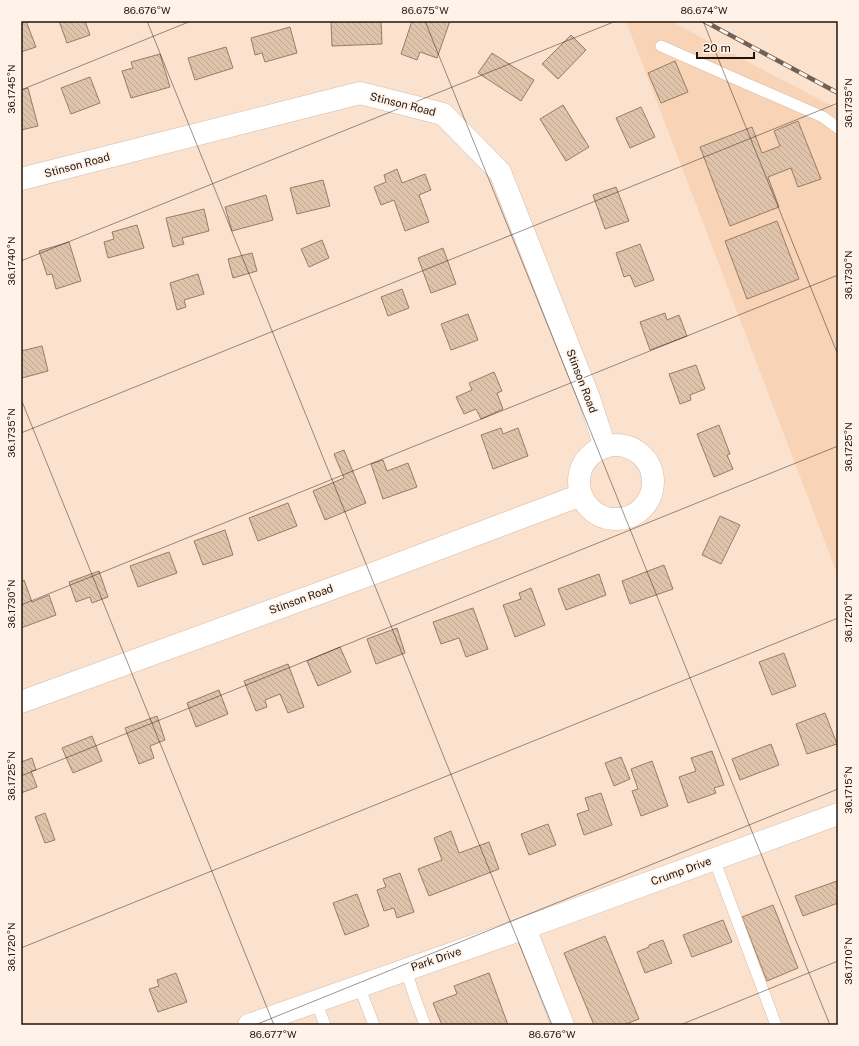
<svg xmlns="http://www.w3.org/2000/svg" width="859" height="1046" font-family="'Public Sans',sans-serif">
  <defs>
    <pattern id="building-back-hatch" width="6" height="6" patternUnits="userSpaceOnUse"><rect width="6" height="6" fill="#e0c3ab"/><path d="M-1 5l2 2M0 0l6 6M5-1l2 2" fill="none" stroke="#c0a792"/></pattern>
  </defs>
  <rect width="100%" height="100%" fill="#fbe2cf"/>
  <path fill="#f8d3b6" d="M 626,21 L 670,21 L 838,109 L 838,576 Z"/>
  <g fill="url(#building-back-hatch)" stroke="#987c66">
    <path d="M 21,21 L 26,21 L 36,47 L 21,52 Z"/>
    <path d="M 59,21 L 85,21 L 90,35 L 67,43 Z"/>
    <path d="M 331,21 L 381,21 L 382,44 L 332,46 Z"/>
    <path d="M 412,21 L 450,21 L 437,58 L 420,52 L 417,60 L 401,54 Z"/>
    <path d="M 290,27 L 297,53 L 265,62 L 262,53 L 255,55 L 251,38 Z"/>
    <path d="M 571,35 L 586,50 L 558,79 L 542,64 Z"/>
    <path d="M 226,47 L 233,68 L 195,80 L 188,58 Z"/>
    <path d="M 492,53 L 534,80 L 521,101 L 478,73 Z"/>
    <path d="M 160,54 L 170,87 L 131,98 L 122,71 L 133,68 L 131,62 Z"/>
    <path d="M 675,61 L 688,92 L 661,103 L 648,73 Z"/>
    <path d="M 90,77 L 100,103 L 71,114 L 61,88 Z"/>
    <path d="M 28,88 L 38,126 L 21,130 L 21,90 Z"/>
    <path d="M 563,105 L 589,147 L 566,161 L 540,119 Z"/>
    <path d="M 641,107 L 655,137 L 630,148 L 616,118 Z"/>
    <path d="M 798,121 L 821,179 L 798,187 L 791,168 L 768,177 L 779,207 L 730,226 L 700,147 L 752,127 L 762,153 L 780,146 L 774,131 Z"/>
    <path d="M 397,169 L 402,183 L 425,174 L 431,190 L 419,195 L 429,222 L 405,231 L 394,200 L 381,205 L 374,187 L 386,182 L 384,175 Z"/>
    <path d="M 323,180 L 330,206 L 297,214 L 290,188 Z"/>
    <path d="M 616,187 L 629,221 L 605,229 L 593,195 Z"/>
    <path d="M 266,195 L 273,220 L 232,231 L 225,207 Z"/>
    <path d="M 204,209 L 209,231 L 182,238 L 184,244 L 173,247 L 166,218 Z"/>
    <path d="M 777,221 L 799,279 L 747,299 L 725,241 Z"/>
    <path d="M 137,225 L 144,248 L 108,258 L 104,242 L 114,239 L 112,232 Z"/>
    <path d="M 322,240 L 329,258 L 309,267 L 301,249 Z"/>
    <path d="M 69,242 L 81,281 L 56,289 L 52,274 L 47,275 L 39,251 Z"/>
    <path d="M 640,244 L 654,280 L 635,287 L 630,275 L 624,277 L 616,253 Z"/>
    <path d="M 443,248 L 456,284 L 431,293 L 418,258 Z"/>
    <path d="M 252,253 L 257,271 L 233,278 L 228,259 Z"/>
    <path d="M 198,274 L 204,294 L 184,300 L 186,307 L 177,310 L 170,283 Z"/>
    <path d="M 402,289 L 409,308 L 388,316 L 381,297 Z"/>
    <path d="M 665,313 L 667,320 L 679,315 L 687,336 L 650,350 L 640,322 Z"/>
    <path d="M 468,314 L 478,340 L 451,350 L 441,324 Z"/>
    <path d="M 42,346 L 48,371 L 22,378 L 21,373 L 21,351 Z"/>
    <path d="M 696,365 L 705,389 L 690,395 L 691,400 L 680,404 L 669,374 Z"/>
    <path d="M 494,372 L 502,391 L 497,393 L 503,409 L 481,419 L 476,409 L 464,414 L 456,397 L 472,390 L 469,383 Z"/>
    <path d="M 719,425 L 730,454 L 727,455 L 733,469 L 714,477 L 697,434 Z"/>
    <path d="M 501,428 L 503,434 L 518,428 L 528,456 L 493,469 L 481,435 Z"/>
    <path d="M 344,450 L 366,503 L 325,520 L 313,491 L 344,478 L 334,454 Z"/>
    <path d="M 383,460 L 387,471 L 408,463 L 417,487 L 383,499 L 371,464 Z"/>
    <path d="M 288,503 L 297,526 L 258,541 L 249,518 Z"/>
    <path d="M 720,516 L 740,525 L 721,564 L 702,555 Z"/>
    <path d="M 225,530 L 233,555 L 203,565 L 194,541 Z"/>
    <path d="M 169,552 L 177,573 L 138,587 L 130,566 Z"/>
    <path d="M 664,565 L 673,589 L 630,604 L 622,581 Z"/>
    <path d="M 99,571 L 108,597 L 92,603 L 90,597 L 76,602 L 69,582 Z"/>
    <path d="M 599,574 L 606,595 L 566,610 L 558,589 Z"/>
    <path d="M 24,580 L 32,602 L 49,595 L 56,615 L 21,628 L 21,582 Z"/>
    <path d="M 531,588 L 545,625 L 515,637 L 503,605 L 521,599 L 519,593 Z"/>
    <path d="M 473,608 L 488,649 L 466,657 L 459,638 L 441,644 L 433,622 Z"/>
    <path d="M 397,628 L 405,653 L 376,664 L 367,639 Z"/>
    <path d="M 340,647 L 351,672 L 318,686 L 307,661 Z"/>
    <path d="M 784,653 L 796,686 L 772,695 L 759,662 Z"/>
    <path d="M 288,664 L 304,707 L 288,713 L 280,694 L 265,700 L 267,707 L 256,711 L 244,681 Z"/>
    <path d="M 219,690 L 228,714 L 196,727 L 187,703 Z"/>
    <path d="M 825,713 L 837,744 L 807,754 L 796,724 Z"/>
    <path d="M 157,716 L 165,740 L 150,746 L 154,758 L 139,764 L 125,728 Z"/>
    <path d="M 92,736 L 102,761 L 73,773 L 62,748 Z"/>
    <path d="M 771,744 L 779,765 L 740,780 L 732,759 Z"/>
    <path d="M 712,751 L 724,785 L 714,788 L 716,793 L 688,803 L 679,777 L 696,771 L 691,758 Z"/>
    <path d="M 621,757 L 630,779 L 614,786 L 605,763 Z"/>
    <path d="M 32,758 L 36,770 L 31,771 L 37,787 L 21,793 L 21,762 Z"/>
    <path d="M 652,761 L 668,806 L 641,816 L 632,791 L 638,789 L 631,769 Z"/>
    <path d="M 601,793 L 612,825 L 584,835 L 577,814 L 589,810 L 585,798 Z"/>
    <path d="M 45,813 L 55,840 L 45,843 L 35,817 Z"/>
    <path d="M 548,824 L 556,845 L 529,855 L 521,834 Z"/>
    <path d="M 451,831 L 459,853 L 489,842 L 499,869 L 429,896 L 418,869 L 442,860 L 434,838 Z"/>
    <path d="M 400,873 L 414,912 L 397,918 L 394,908 L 384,911 L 377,890 L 386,887 L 383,879 Z"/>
    <path d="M 837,881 L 838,883 L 838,903 L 803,916 L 795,896 Z"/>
    <path d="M 357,894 L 369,926 L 345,935 L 333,903 Z"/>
    <path d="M 773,905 L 798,968 L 767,981 L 742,917 Z"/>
    <path d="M 723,920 L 732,942 L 692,957 L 683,935 Z"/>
    <path d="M 605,936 L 639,1019 L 623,1025 L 594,1025 L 564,953 Z"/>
    <path d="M 663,940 L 672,963 L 645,973 L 637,952 L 649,947 L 649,945 Z"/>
    <path d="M 176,973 L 187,1002 L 158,1012 L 149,989 L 159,986 L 157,980 Z"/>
    <path d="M 489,973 L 508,1025 L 442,1025 L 433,1003 L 457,994 L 454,986 Z"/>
  </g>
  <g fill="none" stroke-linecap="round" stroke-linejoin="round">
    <defs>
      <g id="lane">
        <path d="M 661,46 L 823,117 L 838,128"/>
        <path d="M 714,859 L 776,1025"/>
        <path d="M 406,970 L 415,998 L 425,1025"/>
        <path d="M 359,986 L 374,1025"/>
        <path d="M 316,1001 L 325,1025"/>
      </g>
      <g id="street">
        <path d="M 21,179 L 360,93 L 443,114 L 500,172 L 589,398 L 605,447"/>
        <circle cx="616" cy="482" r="37"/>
        <path d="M 21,702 L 369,575 L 581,495"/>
        <path d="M 525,928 L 563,1025"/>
        <path d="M 249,1025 L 525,928 L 838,814"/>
      </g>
    </defs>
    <use href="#lane" stroke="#d7baa3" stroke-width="12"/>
    <use href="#street" stroke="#d7baa3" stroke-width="23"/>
    <use href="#lane" stroke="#fff" stroke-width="11"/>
    <use href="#street" stroke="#fff" stroke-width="22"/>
    <defs>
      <path id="rail" d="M 704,21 L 838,93"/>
    </defs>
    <use href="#rail" stroke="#716155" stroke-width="4.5"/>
    <use href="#rail" stroke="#fff2e8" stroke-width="3" stroke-dasharray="9" stroke-linecap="butt"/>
  </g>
  <path fill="none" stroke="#20150d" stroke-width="1" stroke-opacity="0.45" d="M 147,21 L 552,1025M 425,21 L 830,1025M 703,21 L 838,355M 21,90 L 191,21M 21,261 L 616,21M 21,399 L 274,1025M 21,433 L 838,103M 21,605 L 838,275M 21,776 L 838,446M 21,948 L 838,618M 255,1025 L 838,789M 680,1025 L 838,961"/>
  <g text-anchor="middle" stroke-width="3.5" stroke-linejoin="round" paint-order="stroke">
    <g font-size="11" fill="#20150d" stroke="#fff2e8">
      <text transform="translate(403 104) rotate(14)" y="4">Stinson Road</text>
      <text transform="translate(77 165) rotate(-15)" y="4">Stinson Road</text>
      <text transform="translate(582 381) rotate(69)" y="4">Stinson Road</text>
      <text transform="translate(301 599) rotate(-20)" y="4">Stinson Road</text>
      <text transform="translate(681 871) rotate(-20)" y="4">Crump Drive</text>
      <text transform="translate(436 959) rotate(-19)" y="4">Park Drive</text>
    </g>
  </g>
  <rect width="859" height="1046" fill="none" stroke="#fff2e8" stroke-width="44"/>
  <path d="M697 52v6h57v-6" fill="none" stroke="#20150d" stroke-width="2"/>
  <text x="703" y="52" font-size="12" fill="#20150d" stroke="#fff2e8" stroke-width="3" paint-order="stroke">20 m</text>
  <rect x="22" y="22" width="815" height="1002" fill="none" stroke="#20150d" stroke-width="1.5"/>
  <g font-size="10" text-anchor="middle" fill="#20150d">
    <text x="147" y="14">86.676°W</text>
    <text x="425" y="14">86.675°W</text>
    <text x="704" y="14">86.674°W</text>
    <text transform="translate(11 89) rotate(-90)" y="4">36.1745°N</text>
    <text transform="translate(848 103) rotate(-90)" y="4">36.1735°N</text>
    <text transform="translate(11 261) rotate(-90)" y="4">36.1740°N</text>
    <text transform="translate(848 275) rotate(-90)" y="4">36.1730°N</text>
    <text transform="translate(11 433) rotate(-90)" y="4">36.1735°N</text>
    <text transform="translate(848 447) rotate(-90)" y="4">36.1725°N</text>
    <text transform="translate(11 604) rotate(-90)" y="4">36.1730°N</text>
    <text transform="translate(848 618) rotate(-90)" y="4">36.1720°N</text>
    <text transform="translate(11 776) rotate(-90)" y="4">36.1725°N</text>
    <text transform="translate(848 790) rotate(-90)" y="4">36.1715°N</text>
    <text transform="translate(11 947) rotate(-90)" y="4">36.1720°N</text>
    <text transform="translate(848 961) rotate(-90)" y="4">36.1710°N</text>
    <text x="273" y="1038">86.677°W</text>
    <text x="552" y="1038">86.676°W</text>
  </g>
</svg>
